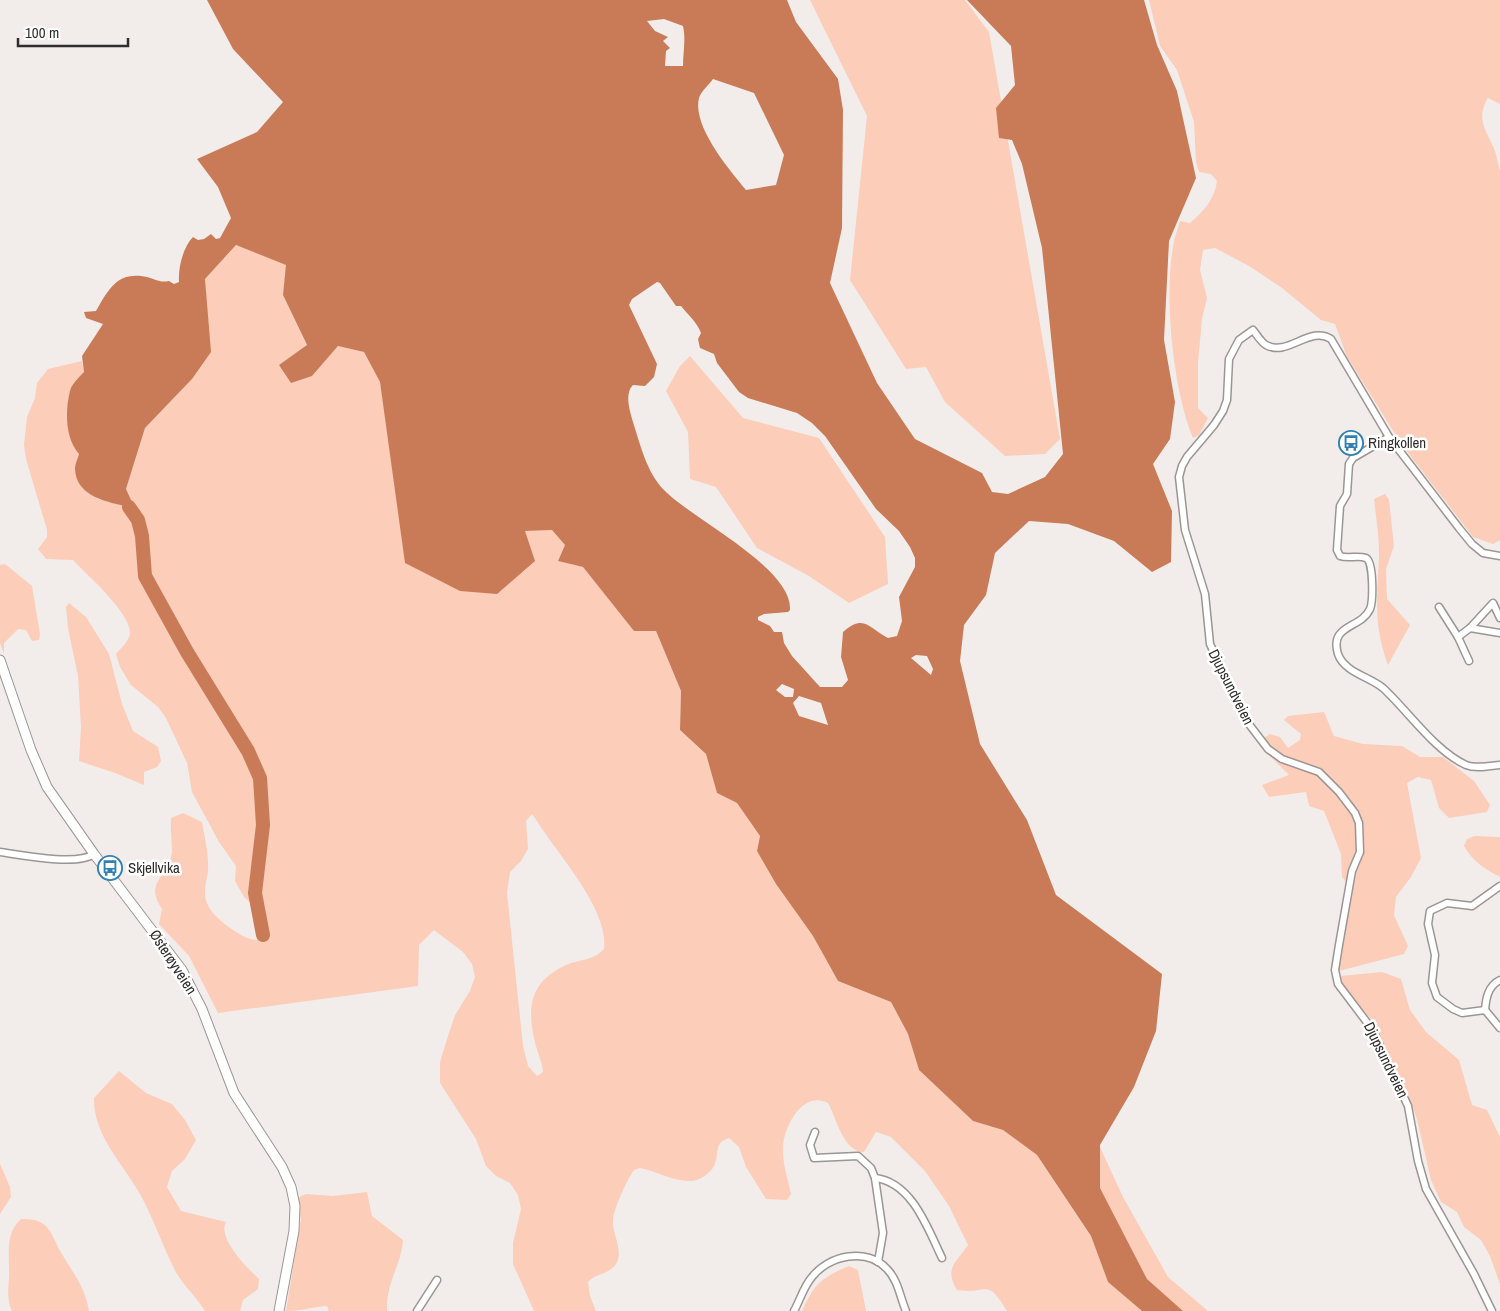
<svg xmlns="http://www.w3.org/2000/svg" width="1500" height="1311" font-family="'Archivo Narrow',sans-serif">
  <rect width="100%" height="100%" fill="#f2edeb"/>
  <g fill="#fccdb8" fill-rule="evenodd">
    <path d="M 810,0 L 965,0 L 989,32 L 1060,439 L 1045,454 L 1005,456 L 945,402 L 926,367 L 906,369 L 850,280 L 867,116 Z"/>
    <path d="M 1149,0 L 1500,0 L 1500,104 L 1488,98 C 1475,120 1487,131 1495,151 C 1497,157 1498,165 1500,171 L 1500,540 L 1493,544 L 1473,537 L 1402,445 L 1347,357 L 1335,324 L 1321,320 L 1282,288 L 1249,266 L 1215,248 L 1203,250 L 1200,270 L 1207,298 L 1202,319 L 1198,362 L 1198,408 L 1208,418 L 1199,435 L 1193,438 C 1173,390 1164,298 1173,247 C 1174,238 1178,229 1180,221 L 1190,223 C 1203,212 1215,199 1217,181 L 1211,174 L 1199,172 L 1196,162 L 1194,122 L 1177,70 L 1160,46 Z"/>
    <path d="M 236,245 L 287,265 L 283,295 L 307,346 L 279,365 L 312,376 L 338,346 L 364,352 L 380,382 L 385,413 L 525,531 L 552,530 L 565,545 L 558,561 L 583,567 L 634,630 L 656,631 L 681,691 L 680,730 L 706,754 L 717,793 L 737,803 L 760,836 L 757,851 L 776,884 L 813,936 L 838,981 L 891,1002 L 908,1034 L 919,1070 L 973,1121 L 1003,1130 L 1037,1155 L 1091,1236 L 1108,1282 L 1142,1311 L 1007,1311 C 986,1276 988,1295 957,1290 C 943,1267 958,1261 968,1245 L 949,1206 L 925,1171 L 891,1137 L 876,1132 L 864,1152 C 843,1152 837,1119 828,1103 C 803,1090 784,1126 783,1147 C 782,1163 788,1179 791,1194 L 787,1200 L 766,1199 L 746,1167 L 739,1147 L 729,1138 C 713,1143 720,1154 714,1166 C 710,1174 698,1182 689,1181 C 673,1181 656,1171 640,1168 L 634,1170 C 627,1180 614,1208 613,1220 C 612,1234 624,1251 616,1264 C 609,1275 595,1273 588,1282 L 590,1296 L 596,1311 L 534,1311 L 513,1264 L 513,1243 L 521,1209 L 518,1195 L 510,1183 L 496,1176 L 486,1166 L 476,1139 L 440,1083 L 440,1062 L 448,1036 L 455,1015 L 470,991 L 475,977 L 472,964 L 463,952 L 434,930 L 419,945 L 418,986 L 218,1013 L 189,956 L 159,924 L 162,909 C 143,881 170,877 172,851 C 172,840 170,829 171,818 L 183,813 L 202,822 C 205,839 209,855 208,872 C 207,878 205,885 205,891 C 204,909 220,921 233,930 C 241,935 251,942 261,939 L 259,903 L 252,904 L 244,897 L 235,881 L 236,866 L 219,842 L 192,792 L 187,763 L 166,718 L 158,707 L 131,685 L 120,667 L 116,654 C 121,648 129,641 130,634 C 132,614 87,575 73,560 L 46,559 L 38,549 L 47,537 L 47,530 L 26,459 L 24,445 L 27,417 L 35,398 L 37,383 L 48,369 L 82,361 L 84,372 L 70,390 L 79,454 L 75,469 L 82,488 L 98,499 L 129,507 L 132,502 L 126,489 L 145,428 L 192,379 L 207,311 L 205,279 ZM 532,814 C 537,820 540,827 545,833 C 564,861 609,913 604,949 C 593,961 580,959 566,965 C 531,981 526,1006 535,1042 C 537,1052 542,1061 543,1072 L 537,1076 L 528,1066 L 523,1046 L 507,893 L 510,872 L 521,861 L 528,849 L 526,821 Z"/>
    <path d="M 690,356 L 743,418 L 819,438 L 885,537 L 888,584 L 849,603 L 809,576 L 757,548 L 716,487 L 690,479 L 688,432 L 666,391 L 680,366 Z"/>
    <path d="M 1385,494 L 1389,500 L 1394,546 L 1386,569 L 1387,599 L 1410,625 L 1388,665 C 1372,621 1378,598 1379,553 C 1379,535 1376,517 1374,499 Z"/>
    <path d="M 5,564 L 32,586 L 40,634 L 39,640 L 32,641 L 26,630 L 18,629 L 4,643 L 4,654 L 0,643 L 0,565 Z"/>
    <path d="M 69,603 L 86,617 L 109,654 L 122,704 L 133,731 L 158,747 L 161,761 L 157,767 L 144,772 L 144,785 L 115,773 L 79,761 L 81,727 L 78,676 L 68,628 L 66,607 Z"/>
    <path d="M 1324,712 L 1334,736 L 1363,744 L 1402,746 L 1420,757 L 1443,757 L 1474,781 L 1490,805 L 1487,812 L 1449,818 L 1439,808 L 1431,780 L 1418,777 L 1407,783 L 1421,858 L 1411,877 L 1396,897 L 1394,915 L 1408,946 L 1404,954 L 1339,971 L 1337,968 L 1356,859 L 1352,860 L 1348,884 L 1342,877 L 1341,854 L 1324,811 L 1309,806 L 1306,792 L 1269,797 L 1262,785 L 1289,775 L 1260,746 L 1264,738 L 1270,734 L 1280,737 L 1288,748 L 1300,740 L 1301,734 L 1284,720 L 1288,716 Z"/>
    <path d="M 1475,836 L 1500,837 L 1500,877 C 1485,869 1472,861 1464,846 L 1467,839 Z"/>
    <path d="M 1382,972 L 1401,979 L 1410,1010 L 1426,1032 L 1459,1060 L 1472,1105 L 1487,1110 L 1500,1137 L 1500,1284 L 1490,1256 L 1481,1240 L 1464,1227 L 1457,1212 L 1441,1202 L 1431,1180 L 1417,1119 L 1407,1091 L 1387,1055 L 1375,1022 L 1343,993 L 1340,976 Z"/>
    <path d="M 119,1071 L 146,1093 L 172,1104 L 185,1120 L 196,1140 L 185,1159 L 172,1171 L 167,1187 L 181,1211 L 226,1222 C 217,1238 248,1269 259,1279 L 258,1289 L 243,1300 L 240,1311 L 205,1311 C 197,1298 185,1287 177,1274 C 163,1248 154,1219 140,1194 C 123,1164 93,1135 94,1098 Z"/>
    <path d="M 1099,1145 L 1123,1197 L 1168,1277 L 1208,1311 L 1183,1311 L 1147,1279 L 1100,1188 Z"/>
    <path d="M 0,1164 L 10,1187 L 11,1197 L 0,1214 Z"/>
    <path d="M 367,1192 L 372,1216 L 403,1240 C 401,1266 386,1282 387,1311 L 329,1311 L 327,1306 C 312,1307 301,1311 286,1311 L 301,1219 L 297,1198 L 306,1194 L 333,1196 Z"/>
    <path d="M 21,1219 C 51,1218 50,1234 62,1254 C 75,1277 84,1284 89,1311 L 12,1311 C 5,1296 10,1283 9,1268 C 9,1250 6,1233 21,1219 Z"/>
    <path d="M 849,1266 L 858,1270 L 866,1311 L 802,1311 C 814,1284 821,1278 849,1266 Z"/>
  </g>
  <path fill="#c97b57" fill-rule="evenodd" d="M 207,0 L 787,0 L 796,22 L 838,79 L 843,110 L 842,228 L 830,283 L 877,383 L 915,439 L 982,473 L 992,492 L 1008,494 L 1045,477 L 1063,454 L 1042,248 L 1022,164 L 1012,140 L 999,138 L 996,108 L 1015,85 L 1011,46 L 967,0 L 1144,0 L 1157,45 L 1177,91 L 1196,178 L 1169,241 L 1164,340 L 1175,402 L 1170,439 L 1153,464 L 1172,511 L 1171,562 L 1152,572 L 1114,541 L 1068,524 L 1029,521 L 995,553 L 986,595 L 964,625 L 960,661 L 980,744 L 1027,820 L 1056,895 L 1162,974 L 1156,1031 L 1134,1087 L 1100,1145 L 1100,1188 L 1147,1279 L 1183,1311 L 1142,1311 L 1108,1282 L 1091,1236 L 1037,1155 L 1003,1130 L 973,1121 L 919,1070 L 908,1034 L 891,1002 L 838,981 L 813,936 L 776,884 L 757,851 L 760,836 L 737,803 L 717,793 L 706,754 L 680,730 L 681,691 L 656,631 L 634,631 L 583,567 L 558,561 L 565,545 L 552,530 L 525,531 L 535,561 L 497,594 L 460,591 L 405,563 L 380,382 L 364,352 L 338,346 L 312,376 L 291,383 L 279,365 L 307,345 L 283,295 L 286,265 L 236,245 L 205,279 L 211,352 L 192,379 L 145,428 L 126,489 L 132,502 L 129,507 C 108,502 76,497 75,469 C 75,464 78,458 79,454 C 65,438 65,411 70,391 C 71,385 79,377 84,372 L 82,356 L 103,324 L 86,318 L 84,312 L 96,311 C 109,289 117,271 147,277 C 156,279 159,283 169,281 L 174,284 L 179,282 C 178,268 183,247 193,237 L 198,240 L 204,239 L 211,234 L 216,239 L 220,238 L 231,218 L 218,187 L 197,159 L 257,132 L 283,102 L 233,49 ZM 664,19 L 683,26 C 686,40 683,52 683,66 L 665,66 L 666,51 L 670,48 L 663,41 L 668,37 L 655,31 L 647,21 ZM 713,79 L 754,93 L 784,155 L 776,185 L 746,190 C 729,169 692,126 699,98 C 701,91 709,85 713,79 ZM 657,282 L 660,283 L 676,306 L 681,306 C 688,315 697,322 701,333 L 698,339 L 700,348 L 714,354 L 717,363 L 739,392 L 748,398 L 797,413 L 812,423 L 825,436 L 876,509 L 899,531 L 910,547 L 915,558 L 915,567 L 899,597 L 902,621 L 897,636 L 888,638 C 869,629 865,613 843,632 L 841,657 L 848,680 L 842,687 L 820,687 L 792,656 L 784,643 L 782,632 L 774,632 L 770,626 L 758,620 L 758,617 L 764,614 L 788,612 L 790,610 C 793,568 692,519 664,490 C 647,473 640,444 633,422 C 630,411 624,394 633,385 L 645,386 L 654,377 L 657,364 L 629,305 L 632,299 ZM 916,655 L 927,656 L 933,669 L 931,675 L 911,658 ZM 782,684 L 794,689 L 793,697 L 785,697 L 776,690 ZM 799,696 L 821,703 L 828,725 L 799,716 L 793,703 Z"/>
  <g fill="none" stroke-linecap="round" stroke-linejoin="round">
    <path stroke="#c97b57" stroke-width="14" d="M 129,507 L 138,520 L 142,536 L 145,576 L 187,652 L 248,751 L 260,778 L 263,825 L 255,893 L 263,935"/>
    <defs>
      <g id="minor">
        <path d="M 1389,437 L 1353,458 L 1349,464 L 1347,494 L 1340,506 L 1337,550 L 1340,556 C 1348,559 1358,555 1366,558 C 1374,562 1373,602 1370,609 C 1361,629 1329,624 1338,654 C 1344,672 1370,677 1383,688 C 1408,711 1435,751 1466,765 C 1476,769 1489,766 1500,765"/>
        <path d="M 1439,607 L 1458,637 L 1470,628 L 1493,603 L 1500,618"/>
        <path d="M 1470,628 L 1500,633"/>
        <path d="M 1458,637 L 1469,661"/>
        <path d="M 0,852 C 21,855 77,866 94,854"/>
        <path d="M 1500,886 L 1472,906 L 1447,903 L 1430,911 L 1428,924 L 1435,955 L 1432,983 L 1437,997 L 1453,1009 L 1462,1013 L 1485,1010 C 1486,998 1488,986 1500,980"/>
        <path d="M 1485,1010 L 1500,1028"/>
        <path d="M 815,1132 L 810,1145 L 814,1158 L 858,1156 L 871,1168 L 875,1178 L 883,1233 L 878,1262"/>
        <path d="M 875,1178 C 912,1182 928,1229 942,1258"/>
        <path d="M 417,1311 L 437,1280"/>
        <path d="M 794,1311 C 800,1300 804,1286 812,1277 C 829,1255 867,1247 887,1269 C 898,1280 900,1297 906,1311"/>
        <path d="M 1492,1311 L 1474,1274 L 1426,1189 L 1418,1161 L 1408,1106 L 1372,1029 L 1338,984 L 1335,970 L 1339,945 L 1352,871 L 1360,852 L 1359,823 L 1355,813 L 1339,792 L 1319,772 L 1282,759 L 1268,749 L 1245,719 L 1210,644 L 1205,594 L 1185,530 L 1179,477 L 1182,466 L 1187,457 L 1214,425 L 1223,411 L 1227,400 L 1229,359 L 1239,340 L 1253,330 C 1257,335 1261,342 1266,345 C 1288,357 1310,325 1331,339 L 1389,437 L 1459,528 L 1472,544 L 1483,553 L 1500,556"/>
      </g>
      <path id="secondary" d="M 0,660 L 31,750 L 47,787 L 94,854 L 182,970 L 202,1009 L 234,1093 L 282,1167 L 291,1187 L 295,1206 L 294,1231 L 279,1311"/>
    </defs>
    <use href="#minor" stroke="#9b9694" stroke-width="9"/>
    <use href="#secondary" stroke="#9b9694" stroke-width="11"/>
    <use href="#minor" stroke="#fff" stroke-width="6"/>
    <use href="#secondary" stroke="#fff" stroke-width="9"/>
  </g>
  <defs>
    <symbol id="bus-ring" viewBox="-11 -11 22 22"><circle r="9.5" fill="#fff" stroke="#3081b2" stroke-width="1.5"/><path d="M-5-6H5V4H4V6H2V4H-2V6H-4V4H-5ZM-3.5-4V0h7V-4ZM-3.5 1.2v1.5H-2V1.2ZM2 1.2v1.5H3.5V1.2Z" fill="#3081b2"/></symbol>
  </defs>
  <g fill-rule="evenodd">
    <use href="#bus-ring" x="1337" y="429" width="28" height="28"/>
    <use href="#bus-ring" x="96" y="854" width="28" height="28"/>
  </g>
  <g text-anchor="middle" stroke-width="5" stroke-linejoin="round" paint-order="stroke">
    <g font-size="15" fill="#2f2d2c" stroke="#fff" text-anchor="start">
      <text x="1368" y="448">Ringkollen</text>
      <text x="128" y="873">Skjellvika</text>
    </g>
    <g font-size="15" fill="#2f2d2c" stroke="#fff">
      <text transform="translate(1231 687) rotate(63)" y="5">Djupsundveien</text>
      <text transform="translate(173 962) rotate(57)" y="5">Østerøyveien</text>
      <text transform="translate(1386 1060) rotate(64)" y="5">Djupsundveien</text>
    </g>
  </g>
  <path d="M18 38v8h110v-8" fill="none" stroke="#2f2d2c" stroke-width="2.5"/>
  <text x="25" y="38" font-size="15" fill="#2f2d2c" stroke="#ffffff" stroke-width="4" paint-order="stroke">100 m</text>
</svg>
